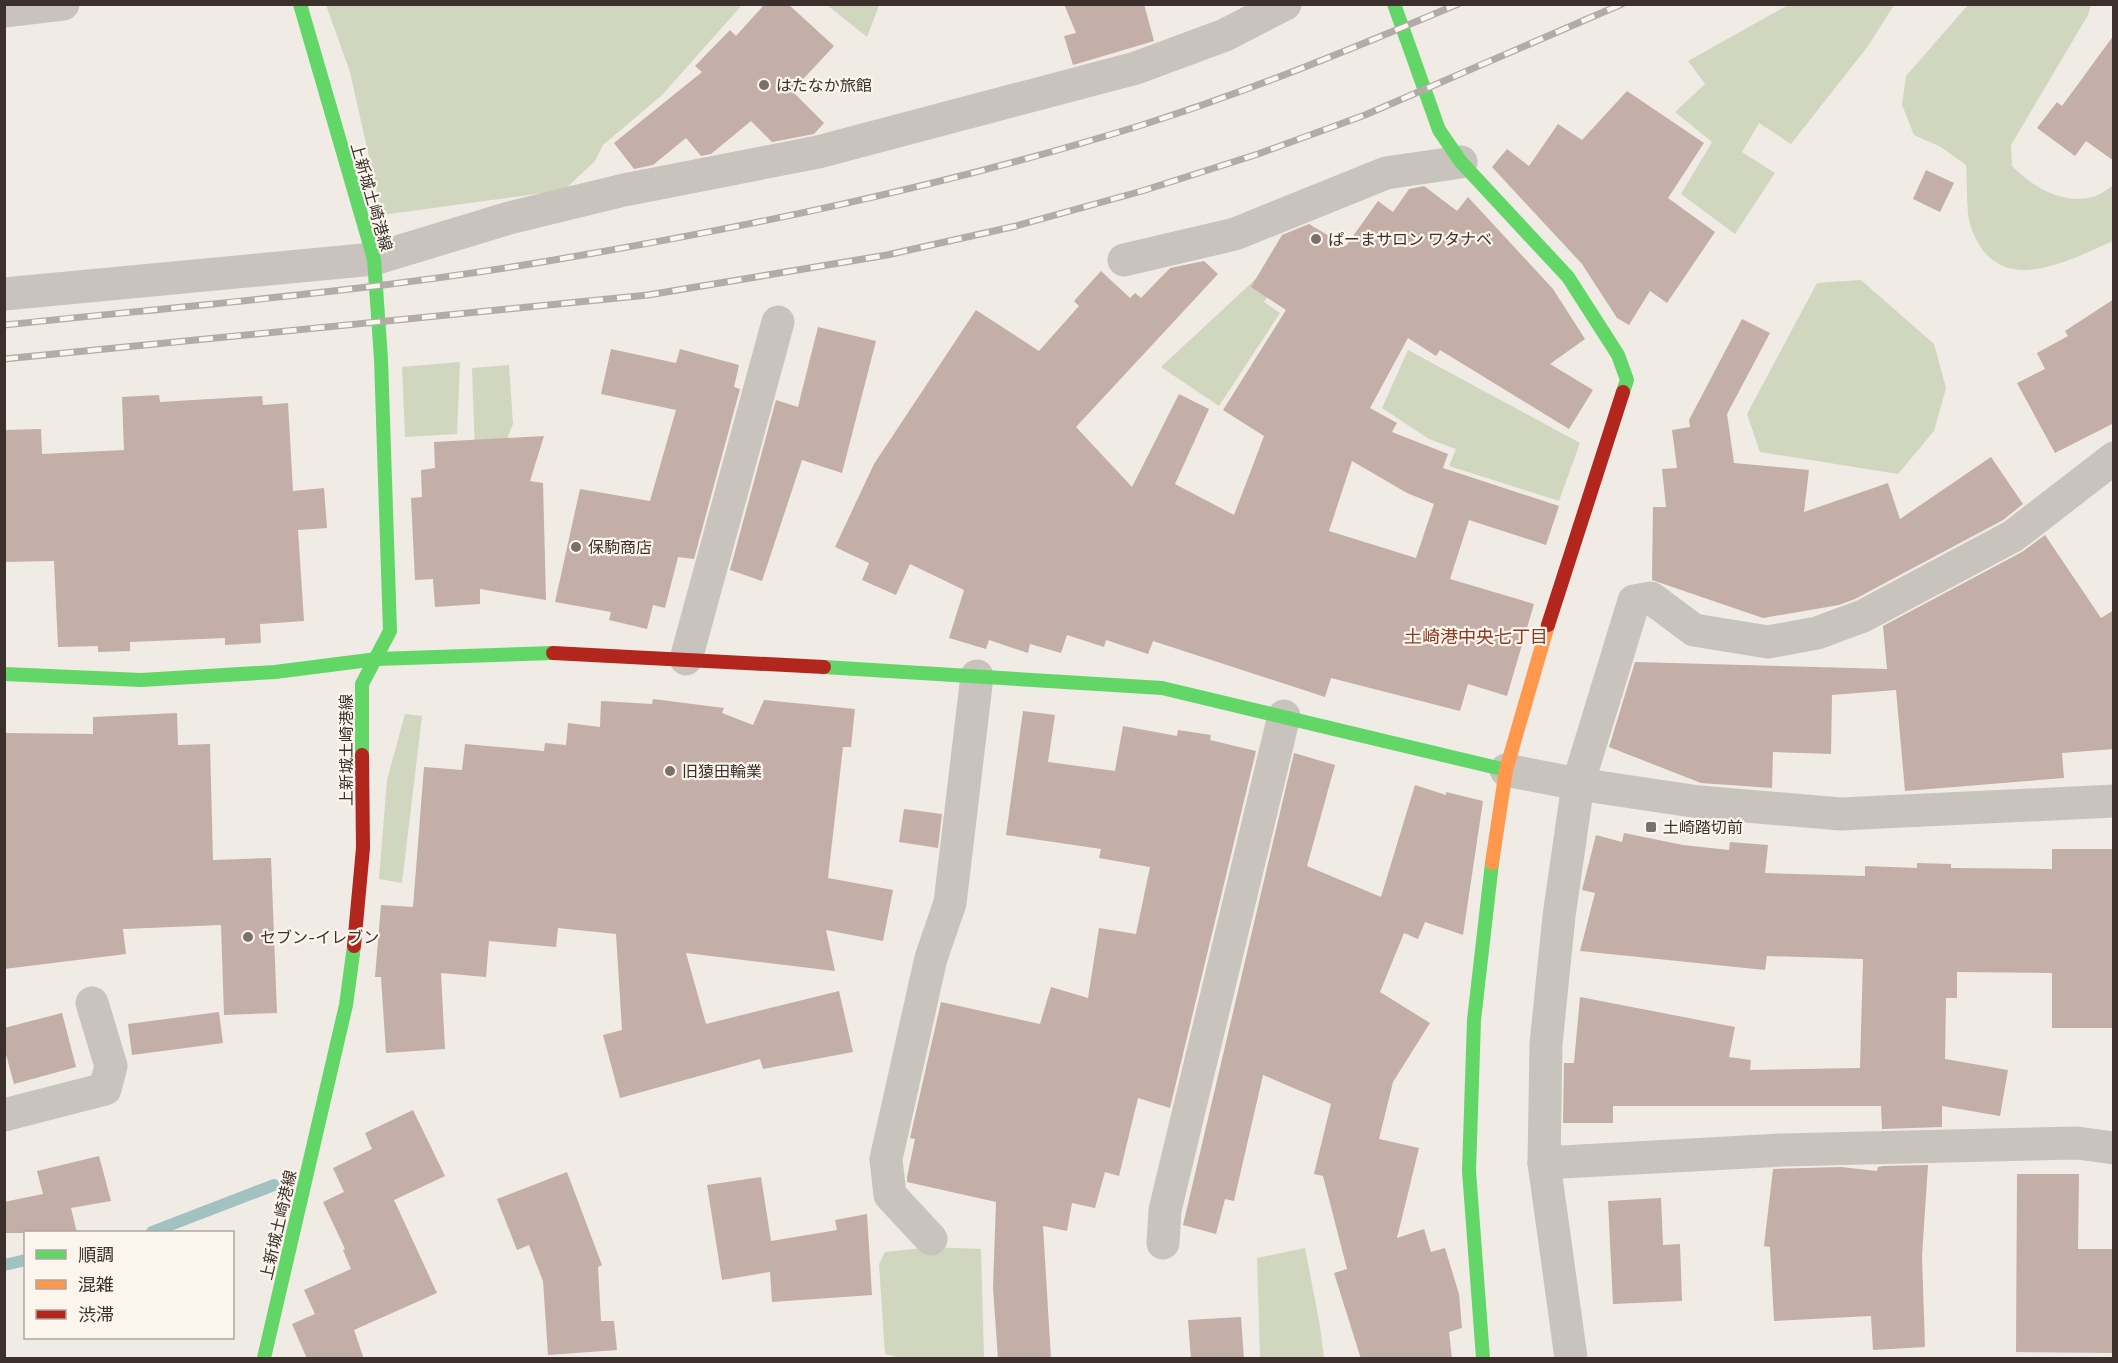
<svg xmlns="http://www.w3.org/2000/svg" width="2118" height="1363" font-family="'Space Grotesk','Noto Sans JP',sans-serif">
  <rect width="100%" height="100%" fill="#f0ebe5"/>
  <g fill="#d1d6bf">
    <path d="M 326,5 L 742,5 L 662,95 L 603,145 L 595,161 L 564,190 L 382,215 L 350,72 Z"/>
    <path d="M 827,5 L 879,4 L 879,5 L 867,37 Z"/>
    <path d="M 1788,5 L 1894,5 L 1868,46 L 1791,144 L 1759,123 L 1742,152 L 1775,173 L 1735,234 L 1681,194 L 1712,142 L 1675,112 L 1705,84 L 1688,61 Z"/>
    <path d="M 1968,5 L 2091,5 L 2088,15 L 2011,145 L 2012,166 C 2031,186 2063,205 2093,197 C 2100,195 2107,189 2113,186 L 2113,241 C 2065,262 1998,299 1972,230 C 1965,212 1968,185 1966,165 L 1941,147 L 1914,135 L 1902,105 L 1906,76 Z"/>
    <path d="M 1261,274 L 1277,284 L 1264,302 L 1280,313 L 1219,406 L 1161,367 Z"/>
    <path d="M 1861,280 L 1934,344 L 1946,388 L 1934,431 L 1898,474 L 1760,452 L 1747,414 L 1817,283 Z"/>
    <path d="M 1408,350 L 1580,443 L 1559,501 L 1449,466 L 1456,449 L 1429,439 L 1382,408 Z"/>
    <path d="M 460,362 L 457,434 L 405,437 L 402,367 Z"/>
    <path d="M 509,365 L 513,424 L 498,460 L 475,452 L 472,368 Z"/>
    <path d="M 405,714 L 422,716 L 402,883 L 379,879 L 387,780 Z"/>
    <path d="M 931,1247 L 981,1249 L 984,1358 L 901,1358 L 885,1354 L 879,1264 L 885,1252 Z"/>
    <path d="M 1305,1248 L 1320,1326 L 1324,1358 L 1260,1358 L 1257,1258 Z"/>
  </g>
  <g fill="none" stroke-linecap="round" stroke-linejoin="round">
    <g stroke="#a1c2c1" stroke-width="12">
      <path d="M 152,1232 L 274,1185"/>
      <path d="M 4,1265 L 26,1260"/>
    </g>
  </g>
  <g fill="#c3afa7" fill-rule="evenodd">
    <path d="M 765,4 L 788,4 L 834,46 L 792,91 L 824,123 L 814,134 L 772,142 L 751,121 L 711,154 L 701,156 L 686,138 L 653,165 L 634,169 L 614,143 L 702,72 L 695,66 L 730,30 L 736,36 Z"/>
    <path d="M 1064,4 L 1144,4 L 1154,41 L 1073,65 L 1064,36 L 1076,33 Z"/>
    <path d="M 2114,35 L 2114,161 L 2086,141 L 2075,156 L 2037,128 L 2057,102 L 2062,106 Z"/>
    <path d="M 1627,91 L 1704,143 L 1668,198 L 1715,232 L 1667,303 L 1650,291 L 1629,325 L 1617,318 L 1582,264 L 1492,167 L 1507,149 L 1529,166 L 1558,124 L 1582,140 Z"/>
    <path d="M 1926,170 L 1954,183 L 1940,212 L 1913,199 Z"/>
    <path d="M 1424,186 L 1457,211 L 1468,197 L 1553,289 L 1585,339 L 1550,364 L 1593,390 L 1569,429 L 1440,350 L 1436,356 L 1408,338 L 1370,408 L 1397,423 L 1392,432 L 1448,454 L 1443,468 L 1559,506 L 1546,545 L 1469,520 L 1450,579 L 1534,604 L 1507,696 L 1468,684 L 1460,711 L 1331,678 L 1325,697 L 1153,641 L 1148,654 L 1106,640 L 1104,647 L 1067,635 L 1061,653 L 1030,644 L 1028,653 L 989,640 L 986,649 L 949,638 L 964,590 L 910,564 L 896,595 L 862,580 L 869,563 L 835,547 L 874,464 L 976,310 L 1039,351 L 1079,306 L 1074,301 L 1101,271 L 1130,298 L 1135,293 L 1141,298 L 1170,268 L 1204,261 L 1218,274 L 1076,427 L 1132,487 L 1179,394 L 1209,409 L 1175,484 L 1234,515 L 1264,436 L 1223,410 L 1286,310 L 1251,287 L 1282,235 L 1309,224 L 1346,246 L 1378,201 L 1393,212 L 1409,189 ZM 1352,461 L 1407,493 L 1434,504 L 1416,558 L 1329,531 Z"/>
    <path d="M 2114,299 L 2114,423 L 2055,453 L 2017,383 L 2045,369 L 2037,353 L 2068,336 L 2065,331 Z"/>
    <path d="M 1742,319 L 1770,333 L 1727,414 L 1734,463 L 1809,470 L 1804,512 L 1888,483 L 1900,519 L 1991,457 L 2023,504 L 2003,520 L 1855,599 L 1839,605 L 1763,618 L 1652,580 L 1653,507 L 1666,507 L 1662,469 L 1677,468 L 1672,430 L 1690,427 L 1689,420 Z"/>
    <path d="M 818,327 L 876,341 L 842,473 L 802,460 L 762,581 L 730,570 L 776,400 L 798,407 Z"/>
    <path d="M 611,349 L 676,363 L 680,349 L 739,365 L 734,387 L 740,389 L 694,559 L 678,557 L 665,608 L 653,605 L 647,629 L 609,620 L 611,612 L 555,602 L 580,489 L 650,501 L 676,410 L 601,394 Z"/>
    <path d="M 159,395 L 160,402 L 262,396 L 263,405 L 288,403 L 293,491 L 324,488 L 327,528 L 298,530 L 304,621 L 260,624 L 261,643 L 225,645 L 225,638 L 130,642 L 130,651 L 98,652 L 98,646 L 58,647 L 54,561 L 4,562 L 4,430 L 41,429 L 42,454 L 124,450 L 122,397 Z"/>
    <path d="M 544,436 L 530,481 L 543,483 L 546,600 L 480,589 L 480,604 L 435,607 L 433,579 L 415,580 L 411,498 L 422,497 L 421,470 L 435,468 L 434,442 Z"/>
    <path d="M 2045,535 L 2101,618 L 2114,610 L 2114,749 L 2062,753 L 2064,778 L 1905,791 L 1896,690 L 1832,695 L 1831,754 L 1773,752 L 1772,788 L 1701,783 L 1609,747 L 1635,662 L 1887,669 L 1883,626 L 2022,552 Z"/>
    <path d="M 653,699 L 724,708 L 722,713 L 753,725 L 764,700 L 855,709 L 851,747 L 843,747 L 828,878 L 893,890 L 883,941 L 826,930 L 835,971 L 686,953 L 706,1024 L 839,991 L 853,1052 L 763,1069 L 760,1059 L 620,1098 L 603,1035 L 622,1030 L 616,934 L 558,928 L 556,947 L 489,941 L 486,977 L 441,973 L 445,1049 L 386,1053 L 381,977 L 375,977 L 381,905 L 413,907 L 424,767 L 462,770 L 465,744 L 544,751 L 545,743 L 566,745 L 568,723 L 600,727 L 601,701 L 652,704 Z"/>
    <path d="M 1023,711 L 1055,715 L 1048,762 L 1115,771 L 1123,726 L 1177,736 L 1178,730 L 1211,735 L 1210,740 L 1256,751 L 1170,1108 L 1138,1098 L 1119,1176 L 1105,1172 L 1095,1208 L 1072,1203 L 1067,1231 L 1043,1226 L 1051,1359 L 998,1359 L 993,1288 L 996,1202 L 907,1182 L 907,1177 L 915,1139 L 910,1138 L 941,1002 L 1040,1024 L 1051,987 L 1088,998 L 1099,928 L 1136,934 L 1150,867 L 1099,858 L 1101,849 L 1006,835 Z"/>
    <path d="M 177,713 L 178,745 L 210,744 L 213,860 L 271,858 L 277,1013 L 224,1015 L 221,925 L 123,929 L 126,954 L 4,969 L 4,733 L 93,734 L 93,717 Z"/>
    <path d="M 1294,753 L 1335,765 L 1307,866 L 1381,897 L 1415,785 L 1446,795 L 1446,792 L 1483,801 L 1463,935 L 1425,922 L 1418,939 L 1404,933 L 1380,992 L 1430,1023 L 1393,1082 L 1379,1139 L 1419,1148 L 1397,1238 L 1424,1229 L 1431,1252 L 1445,1248 L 1459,1294 L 1462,1328 L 1449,1332 L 1452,1359 L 1361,1359 L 1334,1273 L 1347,1269 L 1323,1176 L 1314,1174 L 1331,1104 L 1263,1075 L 1234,1201 L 1225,1199 L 1216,1234 L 1183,1225 Z"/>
    <path d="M 904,809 L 942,814 L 938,848 L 899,842 Z"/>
    <path d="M 1624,833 L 1683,845 L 1729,850 L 1730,842 L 1768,845 L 1765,873 L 1865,876 L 1865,866 L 1917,868 L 1917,863 L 1951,864 L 1951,868 L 2052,869 L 2052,849 L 2114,849 L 2114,1028 L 2052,1028 L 2052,973 L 1957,972 L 1957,998 L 1946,998 L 1945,1059 L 2008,1070 L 2000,1116 L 1942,1106 L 1942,1127 L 1882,1129 L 1881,1106 L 1613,1106 L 1613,1123 L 1563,1123 L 1564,1063 L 1574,1063 L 1580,997 L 1735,1027 L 1729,1057 L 1751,1060 L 1750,1070 L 1860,1068 L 1863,959 L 1767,956 L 1765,970 L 1580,951 L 1595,893 L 1582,890 L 1596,835 L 1622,842 Z"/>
    <path d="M 219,1012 L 223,1043 L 132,1055 L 128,1024 Z"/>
    <path d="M 62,1013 L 76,1067 L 14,1084 L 4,1047 L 4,1028 Z"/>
    <path d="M 413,1110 L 445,1176 L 394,1200 L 437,1293 L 354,1330 L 364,1359 L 307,1359 L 292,1324 L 315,1314 L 304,1290 L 351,1269 L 343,1250 L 345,1249 L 323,1202 L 344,1192 L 333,1168 L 372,1149 L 365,1133 Z"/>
    <path d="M 99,1156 L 111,1201 L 71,1208 L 77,1233 L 4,1233 L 4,1202 L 43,1194 L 37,1171 Z"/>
    <path d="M 1928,1165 L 1922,1256 L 1925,1347 L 1873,1350 L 1871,1316 L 1774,1321 L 1770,1247 L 1764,1246 L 1773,1169 L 1841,1167 L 1877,1171 L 1878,1167 L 1883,1166 Z"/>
    <path d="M 567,1172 L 602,1265 L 598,1267 L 601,1321 L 614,1321 L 617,1350 L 548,1355 L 543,1281 L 529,1245 L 517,1250 L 497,1199 Z"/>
    <path d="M 2017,1174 L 2079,1174 L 2078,1249 L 2114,1249 L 2114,1353 L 2016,1352 Z"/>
    <path d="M 761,1177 L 771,1241 L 837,1230 L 835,1220 L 867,1214 L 872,1295 L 772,1302 L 770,1272 L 722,1280 L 707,1185 Z"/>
    <path d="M 1661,1198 L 1663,1245 L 1680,1244 L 1682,1301 L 1613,1304 L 1608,1201 Z"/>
    <path d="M 1241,1317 L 1244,1359 L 1191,1359 L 1188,1320 Z"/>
  </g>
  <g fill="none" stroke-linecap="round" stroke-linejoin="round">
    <g stroke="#c9c3be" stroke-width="33">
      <path d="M 4,11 L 63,4"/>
      <path d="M 1124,260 L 1235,234 L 1386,173 L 1461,162"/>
      <path d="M 4,294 L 374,259 L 509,218 L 624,190 L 818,152 L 1136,68 L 1225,35 L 1285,4"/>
      <path d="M 686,659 L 778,322"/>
      <path d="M 1506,770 L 1578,784 L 1699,802 L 1841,814 L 2114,801"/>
      <path d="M 4,1115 L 105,1089 L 111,1066 L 92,1003"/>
      <path d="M 1544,1163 L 1782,1150 L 2077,1143 L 2114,1148"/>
      <path d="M 931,1239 L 890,1195 L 886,1159 L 931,958 L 950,903 L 977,676"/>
      <path d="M 1163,1243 L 1165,1210 L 1284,716"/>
      <path d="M 1571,1358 L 1544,1163 L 1546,1044 L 1559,916 L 1578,784 L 1634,601 L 1651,598 L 1694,630 L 1768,642 L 1817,633 L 1863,616 L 2013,536 L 2114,458"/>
    </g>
    <g stroke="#63d668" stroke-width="14">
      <path d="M 300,4 L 374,259 L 381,359 L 390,631 L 362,684 L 362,755"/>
      <path d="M 1394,4 L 1439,130 L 1461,162 L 1568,277 L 1618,355 L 1627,380 L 1623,392"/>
      <path d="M 824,667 L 1162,688 L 1506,770"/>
      <path d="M 4,674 L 141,680 L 275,672 L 377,659 L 553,653"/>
      <path d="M 264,1358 L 346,1005 L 354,946"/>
      <path d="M 1483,1358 L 1469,1171 L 1474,1020 L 1492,863"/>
    </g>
    <path stroke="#ff974d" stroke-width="14" d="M 1492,863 L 1506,770 L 1548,625"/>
    <g stroke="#b3261e" stroke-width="14">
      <path d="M 1548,625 L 1623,392"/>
      <path d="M 553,653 L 824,667"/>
      <path d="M 354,946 L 363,848 L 362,755"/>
    </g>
    <defs>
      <g id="rail">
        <path d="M 4,325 C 184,306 364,292 542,262 C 744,228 946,186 1142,125 C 1250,91 1354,48 1458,4"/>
        <path d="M 4,359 L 648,295 L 887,255 L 1016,226 L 1142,191 L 1258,154 L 1365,115 L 1622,4"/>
      </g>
    </defs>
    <use href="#rail" stroke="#b1aca8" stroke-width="7"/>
    <use href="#rail" stroke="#fbf5ee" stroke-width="4.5" stroke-dasharray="14" stroke-linecap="butt"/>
  </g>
  <g fill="#7a716c" stroke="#fbf5ee" stroke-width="2">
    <circle cx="764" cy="85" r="6"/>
    <circle cx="1316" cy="239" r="6"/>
    <circle cx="576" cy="547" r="6"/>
    <circle cx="670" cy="771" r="6"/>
    <rect x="1645" y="821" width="12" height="12" rx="3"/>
    <circle cx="248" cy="937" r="6"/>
  </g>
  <g text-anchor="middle" stroke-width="4.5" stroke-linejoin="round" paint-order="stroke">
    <g font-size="16" fill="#3b302b" stroke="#fbf5ee" text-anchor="start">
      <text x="776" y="91">はたなか旅館</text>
      <text x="1328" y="245">ぱーまサロン ワタナベ</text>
      <text x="588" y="553">保駒商店</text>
      <text x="682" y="777">旧猿田輪業</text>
      <text x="1663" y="833">土崎踏切前</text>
      <text x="260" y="943">セブン-イレブン</text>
    </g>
    <g font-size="16" fill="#3b302b" stroke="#fbf5ee">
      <text transform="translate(372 197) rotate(74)" y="6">上新城土崎港線</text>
      <text transform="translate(346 750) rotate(-90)" y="6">上新城土崎港線</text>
      <text transform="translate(278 1225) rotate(-77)" y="6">上新城土崎港線</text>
    </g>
    <g font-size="18" fill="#8c3b22" stroke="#fbf5ee">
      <text x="1476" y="643">土崎港中央七丁目</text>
    </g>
  </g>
  <rect width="2118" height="1363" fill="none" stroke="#3b302b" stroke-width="12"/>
  <rect x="24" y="1231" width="210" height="108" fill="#fbf5ee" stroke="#aea6a0" stroke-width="1.5"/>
  <rect x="36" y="1250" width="30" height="9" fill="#63d668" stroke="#aea6a0" stroke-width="1.5"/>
  <text x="78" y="1261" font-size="18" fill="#3b302b">順調</text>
  <rect x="36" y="1280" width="30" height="9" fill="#ff974d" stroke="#aea6a0" stroke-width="1.5"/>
  <text x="78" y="1291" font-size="18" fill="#3b302b">混雑</text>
  <rect x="36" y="1310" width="30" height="9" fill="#b3261e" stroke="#aea6a0" stroke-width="1.5"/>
  <text x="78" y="1321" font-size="18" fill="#3b302b">渋滞</text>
</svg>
